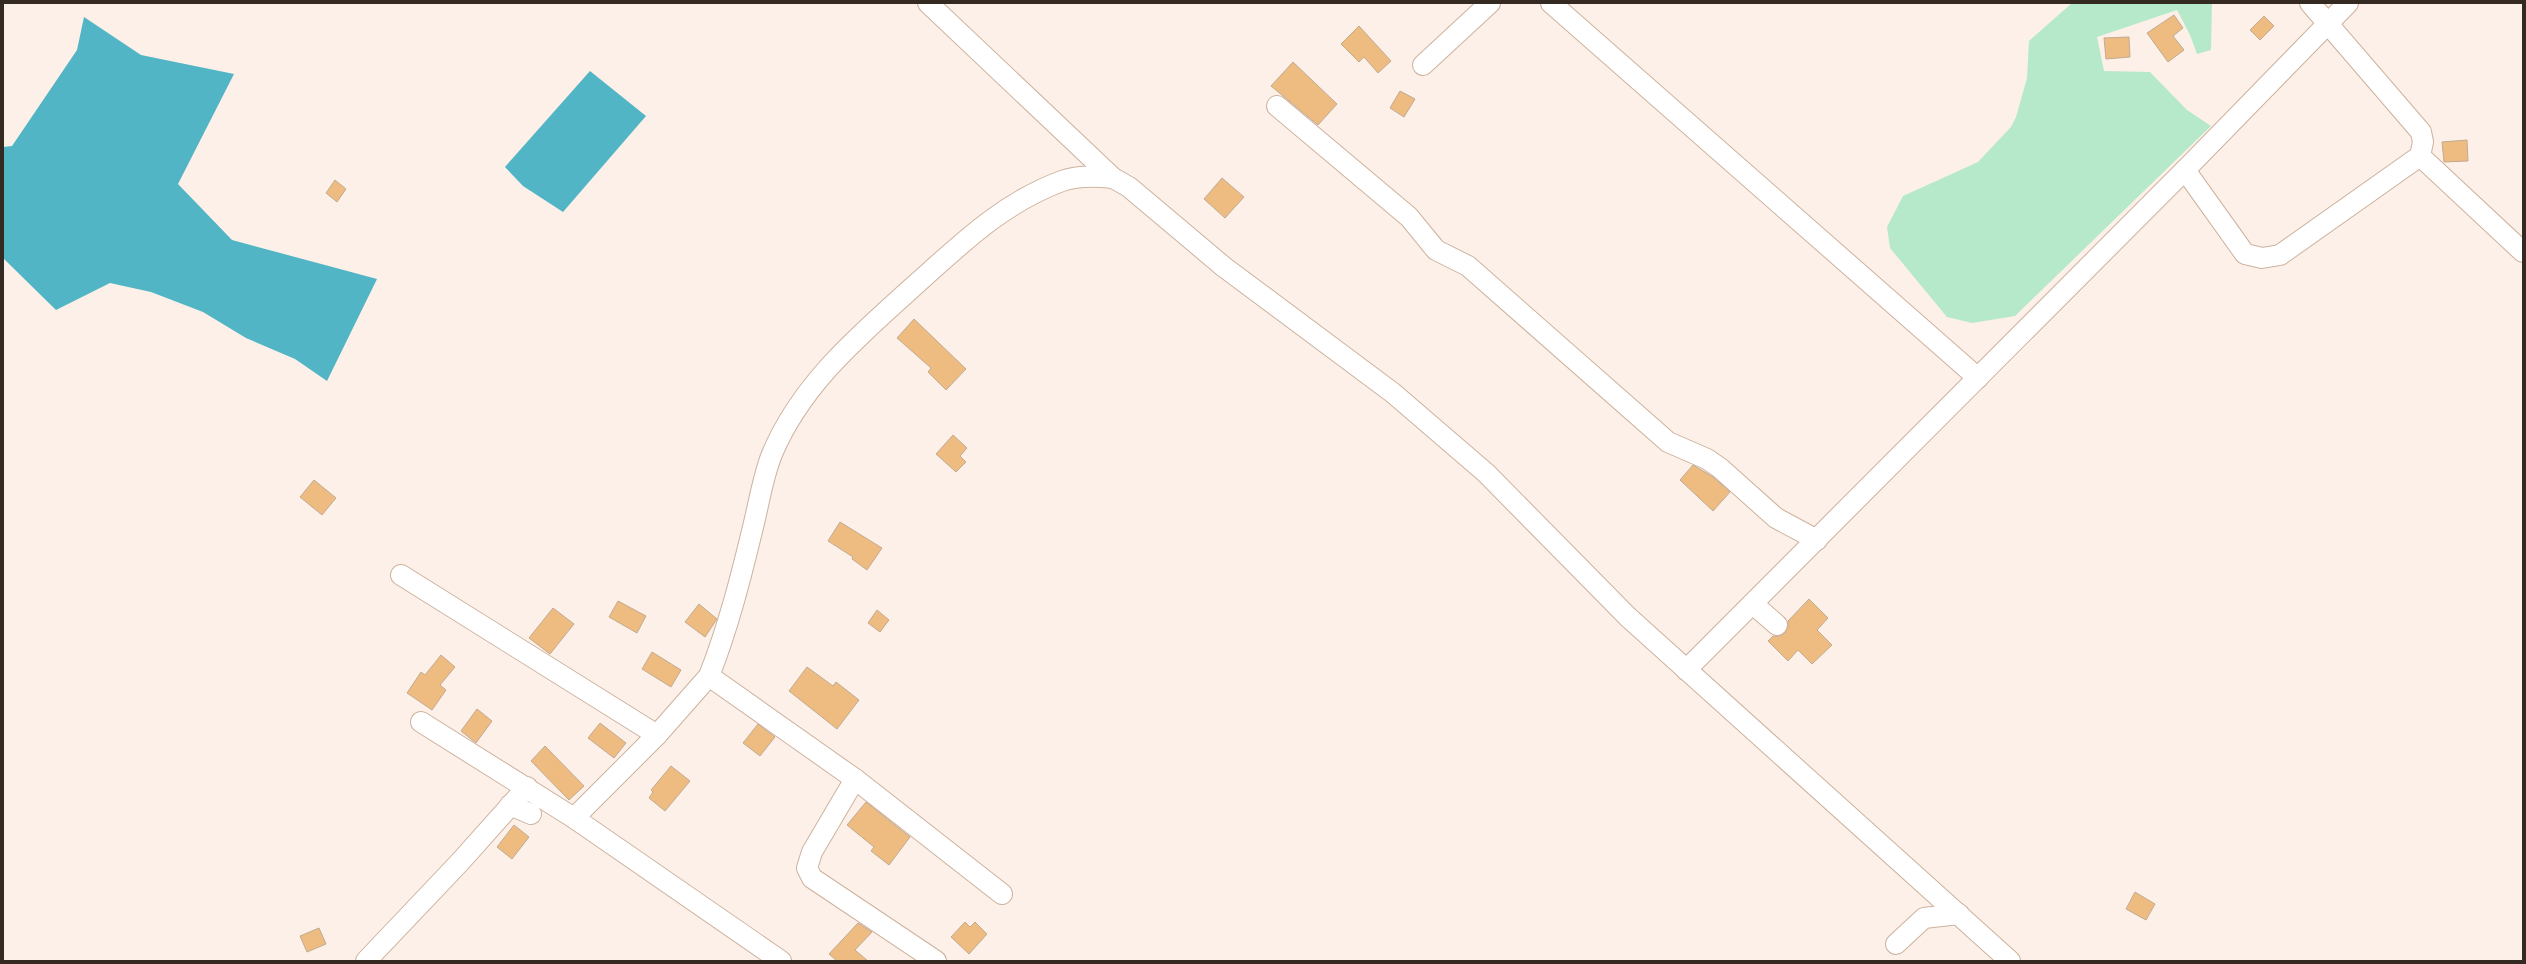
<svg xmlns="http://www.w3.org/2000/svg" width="2526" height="964" font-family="Karla,sans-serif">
  <rect width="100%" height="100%" fill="#fcf0e8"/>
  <path fill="#b6e9ca" d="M 2072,3 L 2212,3 L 2211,50 L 2197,54 L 2190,35 L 2177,10 L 2097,37 L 2104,71 L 2150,72 L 2187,110 L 2211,126 L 2015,316 L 1972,323 L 1947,317 L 1890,248 L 1887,227 L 1903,196 L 1978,162 L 2011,127 L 2016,117 L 2027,78 L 2029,41 Z"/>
  <g fill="#51b5c5">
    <path d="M 84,17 L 141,55 L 234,74 L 178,184 L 232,240 L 377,279 L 327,381 L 295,359 L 246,338 L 203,312 L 151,292 L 110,283 L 56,310 L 3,258 L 3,147 L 12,146 L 77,50 Z"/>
    <path d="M 590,71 L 646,116 L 563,212 L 523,186 L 505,167 Z"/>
  </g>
  <g fill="#eebb81" stroke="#c1ab93">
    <path d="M 2174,15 L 2183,28 L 2173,36 L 2184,50 L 2168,62 L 2147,33 Z"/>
    <path d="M 2264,16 L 2274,26 L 2260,40 L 2250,30 Z"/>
    <path d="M 1359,26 L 1391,61 L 1378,73 L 1364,57 L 1359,62 L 1341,44 Z"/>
    <path d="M 2129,37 L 2130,57 L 2106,59 L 2104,38 Z"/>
    <path d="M 1293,62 L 1337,104 L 1318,125 L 1271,86 Z"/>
    <path d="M 1400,91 L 1415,99 L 1404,117 L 1390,108 Z"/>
    <path d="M 2467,140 L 2468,161 L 2444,162 L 2442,142 Z"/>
    <path d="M 1222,178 L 1244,197 L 1225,218 L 1204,199 Z"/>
    <path d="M 335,180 L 346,189 L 337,202 L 326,193 Z"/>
    <path d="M 914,319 L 966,369 L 946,390 L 928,372 L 931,368 L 897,338 Z"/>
    <path d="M 953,435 L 967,448 L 960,456 L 966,462 L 956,472 L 936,454 Z"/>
    <path d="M 1693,465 L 1713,477 L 1730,492 L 1713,511 L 1680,480 Z"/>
    <path d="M 314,480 L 336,498 L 322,515 L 300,497 Z"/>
    <path d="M 840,522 L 882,548 L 867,570 L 852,559 L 853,557 L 828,541 Z"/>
    <path d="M 1809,599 L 1828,618 L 1817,630 L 1832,645 L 1812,664 L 1798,650 L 1788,661 L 1768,641 L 1773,636 L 1780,636 L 1785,633 L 1788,627 L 1788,621 Z"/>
    <path d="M 618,601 L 646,616 L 637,633 L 609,617 Z"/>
    <path d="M 699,604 L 717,619 L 705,637 L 685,622 Z"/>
    <path d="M 553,608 L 574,624 L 550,654 L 529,638 Z"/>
    <path d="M 877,610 L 889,620 L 880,632 L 868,623 Z"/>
    <path d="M 652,652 L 681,670 L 671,687 L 642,669 Z"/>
    <path d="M 441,655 L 455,667 L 440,685 L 446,690 L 432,710 L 407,693 L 421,672 L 425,675 Z"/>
    <path d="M 807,667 L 833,686 L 836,682 L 859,700 L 837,729 L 789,691 Z"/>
    <path d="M 477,709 L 492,721 L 476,743 L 461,731 Z"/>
    <path d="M 600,723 L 626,743 L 614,758 L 588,738 Z"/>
    <path d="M 758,724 L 775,737 L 760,756 L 743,743 Z"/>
    <path d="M 545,746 L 584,786 L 569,800 L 531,761 Z"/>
    <path d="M 671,766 L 690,781 L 665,811 L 649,798 L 653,792 L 651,790 Z"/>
    <path d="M 866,802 L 910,837 L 889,865 L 871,851 L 874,847 L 847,825 Z"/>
    <path d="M 514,825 L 529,837 L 512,859 L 497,847 Z"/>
    <path d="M 2135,892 L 2155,904 L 2146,920 L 2126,909 Z"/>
    <path d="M 965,922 L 970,927 L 975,922 L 987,934 L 969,954 L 951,937 Z"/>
    <path d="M 858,923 L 872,932 L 855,950 L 868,961 L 837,961 L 829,954 Z"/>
    <path d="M 319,928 L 326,944 L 307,952 L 300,936 Z"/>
  </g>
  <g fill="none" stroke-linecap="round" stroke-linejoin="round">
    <defs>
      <g id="minor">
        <path d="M 928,3 L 1113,178 L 1129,187 L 1224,267 L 1393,393 L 1486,473 L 1628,617 L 2010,961"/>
        <path d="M 1551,3 L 1978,378"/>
        <path d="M 2310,3 L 2421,132 L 2423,142 L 2420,156"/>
        <path d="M 1423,65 L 1490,3"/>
        <path d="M 1277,106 L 1409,217 L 1436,250 L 1468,266 L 1668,442 L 1707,459 L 1720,468 L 1776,518 L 1817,540"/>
        <path d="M 2185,170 L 2245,254 L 2262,258 L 2280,255 L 2420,156 L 2523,252"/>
        <path d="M 401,575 L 657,735"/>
        <path d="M 1753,604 L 1777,625"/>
        <path d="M 1686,670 L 2185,170 L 2348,3"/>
        <path d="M 421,722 L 574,818 L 657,735 L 709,676"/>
        <path d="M 855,779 L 1002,894"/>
        <path d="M 510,805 L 531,814"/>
        <path d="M 574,818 L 781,961"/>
        <path d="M 1896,944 L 1924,918 L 1959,914"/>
        <path d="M 366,961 L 460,862 L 527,787"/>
        <path d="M 936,961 L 812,878 L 807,868 L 812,852 L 855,779 L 709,676 C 728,628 741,577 753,527 C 759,503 763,476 772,454 C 802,383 859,336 914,286 C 960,245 1002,203 1062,181 C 1079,175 1096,176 1113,178"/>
      </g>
    </defs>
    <use href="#minor" stroke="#cdb29e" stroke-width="22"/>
    <use href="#minor" stroke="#fff" stroke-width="20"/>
  </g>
  <rect width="2526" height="964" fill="none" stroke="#342a22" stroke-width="8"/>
</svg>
